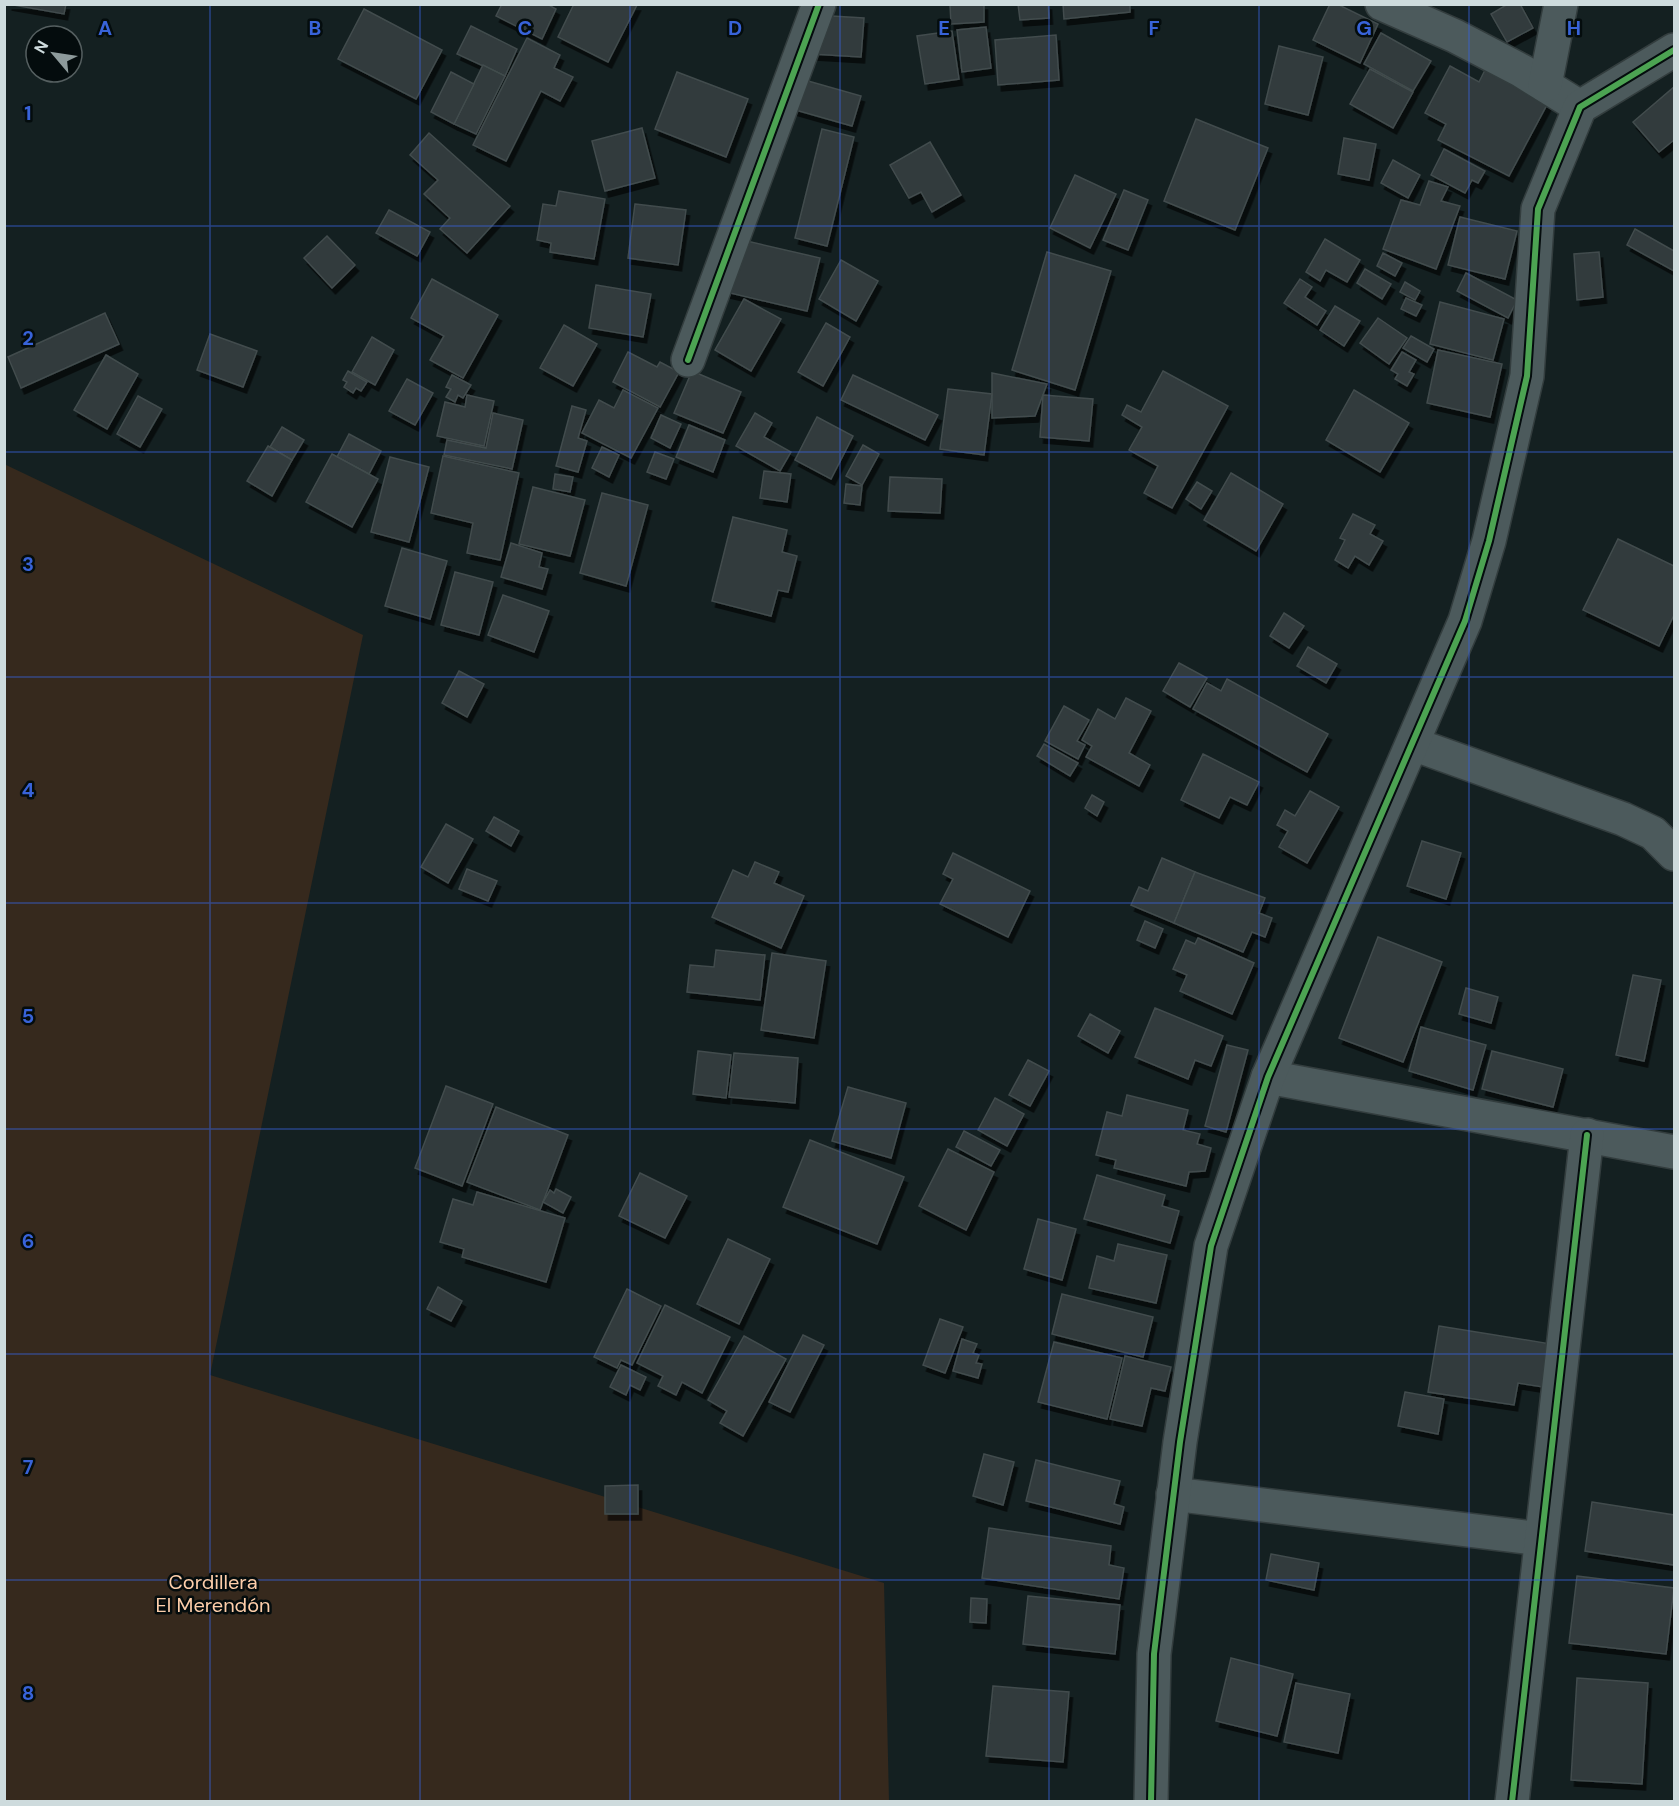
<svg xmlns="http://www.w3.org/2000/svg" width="1679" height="1806" font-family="'DM Sans',sans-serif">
  <defs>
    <filter id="shadow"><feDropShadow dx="3.5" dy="6" stdDeviation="0" flood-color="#0009"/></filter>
  </defs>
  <rect width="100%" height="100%" fill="#142021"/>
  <path fill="#36291d" d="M 4,464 L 363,635 L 210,1375 L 884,1583 L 889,1801 L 5,1801 Z"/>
  <g fill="#303a3c" stroke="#424c4d" stroke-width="1.5" filter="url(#shadow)">
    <path d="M 8,4 L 66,4 L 64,14 Z"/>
    <path d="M 502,4 L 547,4 L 556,9 L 542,39 L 496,16 Z"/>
    <path d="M 574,4 L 637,5 L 608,62 L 558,37 Z"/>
    <path d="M 950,4 L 984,4 L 984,22 L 951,24 Z"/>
    <path d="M 1018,4 L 1048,4 L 1049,18 L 1020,20 Z"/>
    <path d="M 1063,4 L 1130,4 L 1130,12 L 1064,19 Z"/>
    <path d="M 1330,4 L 1337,4 L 1378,24 L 1360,63 L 1313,40 Z"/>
    <path d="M 1508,4 L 1520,4 L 1533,28 L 1507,42 L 1491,14 Z"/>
    <path d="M 364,9 L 442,50 L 416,99 L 338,59 Z"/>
    <path d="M 815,15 L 864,18 L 861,57 L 812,54 Z"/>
    <path d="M 471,26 L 517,49 L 505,76 L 457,54 Z"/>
    <path d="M 986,27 L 991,68 L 962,72 L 957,30 Z"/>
    <path d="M 952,31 L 959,79 L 925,84 L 917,36 Z"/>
    <path d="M 1381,33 L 1431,61 L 1413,91 L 1364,64 Z"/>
    <path d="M 1056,35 L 1059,80 L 998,85 L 995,40 Z"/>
    <path d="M 527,38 L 560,55 L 554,68 L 573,77 L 560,101 L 541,91 L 506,161 L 473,145 Z"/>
    <path d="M 1279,46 L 1323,57 L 1308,115 L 1265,104 Z"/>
    <path d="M 483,65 L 505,76 L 476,134 L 454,124 Z"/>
    <path d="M 1450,66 L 1479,82 L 1487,66 L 1550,99 L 1509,176 L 1438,140 L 1446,124 L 1425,113 Z"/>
    <path d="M 1370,69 L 1413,92 L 1393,128 L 1350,104 Z"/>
    <path d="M 451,72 L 474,84 L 454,124 L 431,112 Z"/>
    <path d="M 677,72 L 748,99 L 726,157 L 655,129 Z"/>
    <path d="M 794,77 L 861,96 L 852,126 L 785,107 Z"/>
    <path d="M 1674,87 L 1674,140 L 1659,152 L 1633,122 Z"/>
    <path d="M 1196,119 L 1268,148 L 1235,230 L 1164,201 Z"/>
    <path d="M 642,128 L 655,178 L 605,191 L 592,141 Z"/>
    <path d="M 822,129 L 854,137 L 827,246 L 795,238 Z"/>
    <path d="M 429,133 L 510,206 L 467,253 L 440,229 L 450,218 L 424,194 L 438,180 L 410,155 Z"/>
    <path d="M 1344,138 L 1376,144 L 1369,180 L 1338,174 Z"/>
    <path d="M 930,142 L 961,195 L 932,212 L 921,192 L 909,198 L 890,165 Z"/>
    <path d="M 1444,149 L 1485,171 L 1478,183 L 1472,180 L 1465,193 L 1431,175 Z"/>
    <path d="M 1393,160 L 1420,175 L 1408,198 L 1381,183 Z"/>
    <path d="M 1075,175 L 1116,194 L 1090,248 L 1050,228 Z"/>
    <path d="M 1429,181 L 1448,187 L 1441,201 L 1460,206 L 1436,269 L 1383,249 L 1401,200 L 1420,205 Z"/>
    <path d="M 1124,190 L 1148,200 L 1128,250 L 1103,240 Z"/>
    <path d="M 559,191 L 605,199 L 594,259 L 550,252 L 551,243 L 537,240 L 543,204 L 556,206 Z"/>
    <path d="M 635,204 L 686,210 L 678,265 L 628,258 Z"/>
    <path d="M 389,210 L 430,232 L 417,256 L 376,233 Z"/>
    <path d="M 1460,217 L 1517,231 L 1505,279 L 1448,265 Z"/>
    <path d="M 1635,229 L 1674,251 L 1674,271 L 1627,245 Z"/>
    <path d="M 327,236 L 355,265 L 332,288 L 304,258 Z"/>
    <path d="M 738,239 L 820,258 L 807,311 L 726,292 Z"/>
    <path d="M 1325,239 L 1360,260 L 1347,282 L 1326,270 L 1320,281 L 1306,272 Z"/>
    <path d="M 1047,252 L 1111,271 L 1075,390 L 1012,370 Z"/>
    <path d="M 1599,252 L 1603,297 L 1577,300 L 1574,254 Z"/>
    <path d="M 1383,253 L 1402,263 L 1395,276 L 1377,266 Z"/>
    <path d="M 841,260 L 878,281 L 856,321 L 819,299 Z"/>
    <path d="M 1365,269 L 1391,284 L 1382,299 L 1357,283 Z"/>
    <path d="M 1466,273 L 1517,300 L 1508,318 L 1457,291 Z"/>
    <path d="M 432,279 L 498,315 L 463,378 L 430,360 L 444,336 L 411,318 Z"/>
    <path d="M 1300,279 L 1312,287 L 1305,297 L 1326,311 L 1317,325 L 1284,303 Z"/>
    <path d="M 1405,282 L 1420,291 L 1415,300 L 1400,292 Z"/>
    <path d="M 596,285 L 651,294 L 643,337 L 589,328 Z"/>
    <path d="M 1406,298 L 1422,305 L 1416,316 L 1401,309 Z"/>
    <path d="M 744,299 L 781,319 L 751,371 L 715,350 Z"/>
    <path d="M 1440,302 L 1504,319 L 1493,360 L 1430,344 Z"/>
    <path d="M 1335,306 L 1360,321 L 1344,346 L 1320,330 Z"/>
    <path d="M 105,313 L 119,344 L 21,388 L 8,357 Z"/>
    <path d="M 1378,318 L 1407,338 L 1389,364 L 1360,343 Z"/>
    <path d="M 826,323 L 850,337 L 823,386 L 798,372 Z"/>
    <path d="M 564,325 L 597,344 L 573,386 L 540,368 Z"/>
    <path d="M 210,334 L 257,351 L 243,387 L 197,370 Z"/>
    <path d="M 1411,336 L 1434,349 L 1427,362 L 1403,348 Z"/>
    <path d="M 372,337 L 394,350 L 375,385 L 352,372 Z"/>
    <path d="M 1438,350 L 1502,364 L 1490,417 L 1427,403 Z"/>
    <path d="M 628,352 L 657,367 L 660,362 L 679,372 L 660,407 L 613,382 Z"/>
    <path d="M 1402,352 L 1416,360 L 1409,372 L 1414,374 L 1407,386 L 1395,379 L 1398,374 L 1391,370 Z"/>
    <path d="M 106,355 L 138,374 L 107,429 L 74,410 Z"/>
    <path d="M 348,371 L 367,382 L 361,391 L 356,388 L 353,393 L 344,387 L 347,382 L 343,380 Z"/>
    <path d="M 692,371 L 741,392 L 723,433 L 674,413 Z"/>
    <path d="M 1163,371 L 1228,406 L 1172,508 L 1144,493 L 1158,466 L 1129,450 L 1142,427 L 1122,415 L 1127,405 L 1141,412 Z"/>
    <path d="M 992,373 L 1047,384 L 1035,416 L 992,418 Z"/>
    <path d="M 452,375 L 471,385 L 463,398 L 458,395 L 455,402 L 446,397 L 451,389 L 446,387 Z"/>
    <path d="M 853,375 L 938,415 L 925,440 L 841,400 Z"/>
    <path d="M 407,379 L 433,393 L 415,425 L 389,411 Z"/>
    <path d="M 948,389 L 992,394 L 984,455 L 940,449 Z"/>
    <path d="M 623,390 L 658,408 L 631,458 L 582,433 L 599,400 L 614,408 Z"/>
    <path d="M 1354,390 L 1409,423 L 1380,472 L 1326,440 Z"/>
    <path d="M 467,395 L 494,401 L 484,446 L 437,436 L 445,402 L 465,407 Z"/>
    <path d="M 1043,395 L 1093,399 L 1089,441 L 1040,437 Z"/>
    <path d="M 138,396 L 162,409 L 140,447 L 117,434 Z"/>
    <path d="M 572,406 L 586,410 L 578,438 L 587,441 L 578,472 L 556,466 Z"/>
    <path d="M 493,413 L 523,420 L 512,469 L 444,455 L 447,440 L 486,448 Z"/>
    <path d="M 755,413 L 772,423 L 764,437 L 791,452 L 780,471 L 736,446 Z"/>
    <path d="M 661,415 L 681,424 L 670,448 L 651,438 Z"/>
    <path d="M 817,417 L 853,436 L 831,479 L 795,460 Z"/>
    <path d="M 689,425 L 725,440 L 713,472 L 676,457 Z"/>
    <path d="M 282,427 L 304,440 L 292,460 L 270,447 Z"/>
    <path d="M 349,434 L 381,451 L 369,474 L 337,457 Z"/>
    <path d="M 863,445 L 879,454 L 862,485 L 846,476 Z"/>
    <path d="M 268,446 L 292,460 L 272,496 L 247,481 Z"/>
    <path d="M 602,447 L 619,455 L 609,477 L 592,468 Z"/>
    <path d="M 655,452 L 674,459 L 666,479 L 647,472 Z"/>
    <path d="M 332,454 L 378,479 L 352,527 L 306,502 Z"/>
    <path d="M 443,456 L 519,473 L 500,560 L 467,553 L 473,523 L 431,513 Z"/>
    <path d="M 390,457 L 429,467 L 409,542 L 371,532 Z"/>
    <path d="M 764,471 L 791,474 L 787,502 L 760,498 Z"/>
    <path d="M 1231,473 L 1283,504 L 1256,551 L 1204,520 Z"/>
    <path d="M 555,474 L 573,477 L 570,492 L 553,489 Z"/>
    <path d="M 890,477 L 942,479 L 940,513 L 888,511 Z"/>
    <path d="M 1197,482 L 1212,491 L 1201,509 L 1186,499 Z"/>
    <path d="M 846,484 L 862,486 L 860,505 L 844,503 Z"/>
    <path d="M 533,487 L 585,500 L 570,556 L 519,544 Z"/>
    <path d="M 602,493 L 648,505 L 626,586 L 580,573 Z"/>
    <path d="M 1353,514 L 1375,525 L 1370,534 L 1383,541 L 1369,565 L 1355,556 L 1348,568 L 1335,560 L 1345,540 L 1340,538 Z"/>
    <path d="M 733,517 L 787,530 L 782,552 L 797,556 L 788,592 L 778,590 L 771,616 L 712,601 Z"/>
    <path d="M 1618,539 L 1674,566 L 1674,615 L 1659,646 L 1583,610 Z"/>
    <path d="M 511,543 L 542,553 L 539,567 L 548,569 L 542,589 L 501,577 Z"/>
    <path d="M 402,548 L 447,561 L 430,619 L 385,606 Z"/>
    <path d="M 455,572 L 493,582 L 479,635 L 441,625 Z"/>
    <path d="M 503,595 L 549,611 L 534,652 L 488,635 Z"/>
    <path d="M 1284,613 L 1304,626 L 1289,648 L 1270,636 Z"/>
    <path d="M 1308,647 L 1337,664 L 1326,683 L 1297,666 Z"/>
    <path d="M 1179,663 L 1207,678 L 1190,707 L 1163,691 Z"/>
    <path d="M 459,671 L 484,684 L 467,717 L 442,703 Z"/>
    <path d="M 1227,679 L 1328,734 L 1307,772 L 1193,709 L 1207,683 L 1221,691 Z"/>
    <path d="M 1126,698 L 1151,711 L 1129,753 L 1150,765 L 1139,786 L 1086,757 L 1092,746 L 1082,740 L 1098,709 L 1115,719 Z"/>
    <path d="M 1064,706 L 1089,720 L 1077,741 L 1085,745 L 1078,759 L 1045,741 Z"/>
    <path d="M 1044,744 L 1078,763 L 1070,776 L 1037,756 Z"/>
    <path d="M 1203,754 L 1259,782 L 1247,805 L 1230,797 L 1219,818 L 1181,800 Z"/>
    <path d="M 1310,791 L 1339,807 L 1307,863 L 1279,847 L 1288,831 L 1277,825 L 1285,810 L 1295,816 Z"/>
    <path d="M 1092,795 L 1104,802 L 1097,816 L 1085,808 Z"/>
    <path d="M 494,817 L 519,831 L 511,846 L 486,831 Z"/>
    <path d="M 446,824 L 473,839 L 448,883 L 421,867 Z"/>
    <path d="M 1422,841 L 1461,853 L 1446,899 L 1407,886 Z"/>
    <path d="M 953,853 L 1030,891 L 1008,937 L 940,904 L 953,879 L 943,874 Z"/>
    <path d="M 1162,858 L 1195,872 L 1174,923 L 1131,905 L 1139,887 L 1148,891 Z"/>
    <path d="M 755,862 L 779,872 L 774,883 L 804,896 L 781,948 L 712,917 L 733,870 L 748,877 Z"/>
    <path d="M 467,869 L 497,881 L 488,901 L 459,889 Z"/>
    <path d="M 1195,872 L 1265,898 L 1259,913 L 1272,918 L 1265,937 L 1252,932 L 1243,952 L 1174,923 Z"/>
    <path d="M 1145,921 L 1163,929 L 1155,948 L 1137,940 Z"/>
    <path d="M 1378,937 L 1442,962 L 1403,1062 L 1339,1038 Z"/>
    <path d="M 1198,938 L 1254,963 L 1232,1014 L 1180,991 L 1187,975 L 1173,969 L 1186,940 L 1195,944 Z"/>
    <path d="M 716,950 L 765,955 L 760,1000 L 687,992 L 690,965 L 714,967 Z"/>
    <path d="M 772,953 L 826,961 L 814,1038 L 761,1030 Z"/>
    <path d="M 1633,975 L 1661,980 L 1644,1061 L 1616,1055 Z"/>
    <path d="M 1466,988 L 1498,997 L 1491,1023 L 1459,1014 Z"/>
    <path d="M 1155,1008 L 1223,1036 L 1211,1066 L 1195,1060 L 1188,1079 L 1135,1057 Z"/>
    <path d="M 1090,1014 L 1120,1031 L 1108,1053 L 1078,1036 Z"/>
    <path d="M 1421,1027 L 1486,1045 L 1473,1090 L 1409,1071 Z"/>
    <path d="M 1227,1045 L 1248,1050 L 1226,1132 L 1205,1126 Z"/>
    <path d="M 698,1051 L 731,1055 L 726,1098 L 693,1094 Z"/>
    <path d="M 1492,1051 L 1563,1069 L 1553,1107 L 1482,1089 Z"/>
    <path d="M 734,1053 L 798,1058 L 795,1103 L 729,1097 Z"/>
    <path d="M 1028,1060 L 1049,1071 L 1030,1106 L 1009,1095 Z"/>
    <path d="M 446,1086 L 493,1104 L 462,1186 L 415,1168 Z"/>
    <path d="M 848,1087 L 906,1103 L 891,1158 L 832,1141 Z"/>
    <path d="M 1127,1095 L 1188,1110 L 1183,1130 L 1200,1134 L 1197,1144 L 1211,1148 L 1205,1171 L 1189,1172 L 1186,1186 L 1114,1168 L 1116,1160 L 1096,1155 L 1107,1112 L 1122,1116 Z"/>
    <path d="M 995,1098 L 1024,1114 L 1007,1146 L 978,1130 Z"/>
    <path d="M 496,1107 L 568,1135 L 540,1210 L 467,1182 Z"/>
    <path d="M 964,1131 L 1000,1150 L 991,1166 L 956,1147 Z"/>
    <path d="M 810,1140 L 904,1177 L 877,1244 L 783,1207 Z"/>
    <path d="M 948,1149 L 994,1172 L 966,1230 L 919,1206 Z"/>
    <path d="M 640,1173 L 687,1196 L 665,1238 L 619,1216 Z"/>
    <path d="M 1097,1175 L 1165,1195 L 1162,1206 L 1179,1211 L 1170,1243 L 1084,1219 Z"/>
    <path d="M 556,1189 L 571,1197 L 563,1213 L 543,1202 L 550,1190 L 554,1193 Z"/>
    <path d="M 477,1192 L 565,1218 L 546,1282 L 462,1257 L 464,1249 L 440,1242 L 453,1199 L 473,1205 Z"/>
    <path d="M 1038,1219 L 1076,1229 L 1062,1280 L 1024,1269 Z"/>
    <path d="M 728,1239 L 770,1259 L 739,1324 L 697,1304 Z"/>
    <path d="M 1118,1244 L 1167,1255 L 1156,1303 L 1089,1288 L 1097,1256 L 1114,1261 Z"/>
    <path d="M 438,1287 L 462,1301 L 451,1321 L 427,1309 Z"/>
    <path d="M 627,1289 L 661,1306 L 632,1365 L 621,1360 L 617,1368 L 594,1357 Z"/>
    <path d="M 1062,1294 L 1153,1317 L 1143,1357 L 1052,1334 Z"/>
    <path d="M 665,1305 L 730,1337 L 702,1393 L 682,1382 L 676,1395 L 658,1386 L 663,1376 L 637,1363 Z"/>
    <path d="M 940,1319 L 963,1327 L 945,1373 L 923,1365 Z"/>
    <path d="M 1439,1326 L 1551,1344 L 1543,1387 L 1518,1383 L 1514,1405 L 1428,1392 Z"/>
    <path d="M 803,1335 L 824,1345 L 790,1412 L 769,1402 Z"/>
    <path d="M 744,1336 L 786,1359 L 743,1436 L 720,1423 L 727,1411 L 708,1400 Z"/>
    <path d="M 962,1339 L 977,1344 L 973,1353 L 979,1355 L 976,1363 L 982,1364 L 978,1378 L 953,1371 Z"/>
    <path d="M 1054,1342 L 1122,1358 L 1107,1419 L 1038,1402 Z"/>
    <path d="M 1125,1356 L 1171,1367 L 1165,1391 L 1151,1388 L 1142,1426 L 1110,1419 Z"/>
    <path d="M 621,1365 L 646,1377 L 640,1390 L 630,1385 L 626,1395 L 610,1387 Z"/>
    <path d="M 1405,1392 L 1444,1399 L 1438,1434 L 1398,1426 Z"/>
    <path d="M 984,1454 L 1014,1462 L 1003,1505 L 973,1496 Z"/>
    <path d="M 1036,1460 L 1120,1481 L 1114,1504 L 1124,1507 L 1120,1524 L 1026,1501 Z"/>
    <path d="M 638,1485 L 638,1514 L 605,1514 L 605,1486 Z"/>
    <path d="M 1592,1502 L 1674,1515 L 1674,1565 L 1585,1551 Z"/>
    <path d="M 989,1528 L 1111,1546 L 1109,1565 L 1124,1568 L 1119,1599 L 982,1578 Z"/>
    <path d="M 1271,1554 L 1319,1563 L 1314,1590 L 1266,1580 Z"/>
    <path d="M 1577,1576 L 1674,1588 L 1666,1654 L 1569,1643 Z"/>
    <path d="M 1028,1596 L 1120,1605 L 1115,1654 L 1023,1644 Z"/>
    <path d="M 971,1598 L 987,1599 L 986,1623 L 970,1622 Z"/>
    <path d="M 1231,1658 L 1293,1674 L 1277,1736 L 1216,1721 Z"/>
    <path d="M 1577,1678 L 1648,1683 L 1642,1784 L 1571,1780 Z"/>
    <path d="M 1296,1683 L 1350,1694 L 1338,1753 L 1284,1742 Z"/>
    <path d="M 993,1686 L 1069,1692 L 1063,1762 L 986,1756 Z"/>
  </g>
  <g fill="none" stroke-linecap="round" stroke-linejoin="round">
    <defs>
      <g id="minor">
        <path d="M 1382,4 L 1455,36 L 1522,71 L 1580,107"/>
        <path d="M 1545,85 L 1561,4"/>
        <path d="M 688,360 L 819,4"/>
        <path d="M 1413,744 L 1623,819 L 1653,833 L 1674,854"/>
        <path d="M 1268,1077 L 1674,1152"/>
        <path d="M 1173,1494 L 1541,1539"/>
        <path d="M 1512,1802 L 1587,1135"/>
      </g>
      <path id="tertiary" d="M 1151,1802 L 1154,1654 L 1180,1442 L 1211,1246 L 1268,1077 L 1465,621 L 1489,541 L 1527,376 L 1538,209 L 1580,107 L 1674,50"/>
    </defs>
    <use href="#minor" stroke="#333d3e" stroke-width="36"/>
    <use href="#tertiary" stroke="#333d3e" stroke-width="36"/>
    <use href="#minor" stroke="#4c5a5c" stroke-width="33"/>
    <use href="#tertiary" stroke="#4c5a5c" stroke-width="33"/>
    <defs>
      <g id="cycleway">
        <path d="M 688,360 L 819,4"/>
        <path d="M 1151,1802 L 1154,1654 L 1180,1442 L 1211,1246 L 1268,1077 L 1465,621 L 1489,541 L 1527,376 L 1538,209 L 1580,107 L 1674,50"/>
        <path d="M 1512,1802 L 1587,1135"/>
      </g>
    </defs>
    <use href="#cycleway" stroke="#040c0d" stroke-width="10"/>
    <use href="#cycleway" stroke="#4ca352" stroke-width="6"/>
  </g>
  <path fill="none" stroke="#3863d9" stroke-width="1.5" stroke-opacity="0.55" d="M 210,4 L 210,1802M 420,4 L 420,1802M 630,4 L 630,1802M 840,4 L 840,1802M 1049,4 L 1049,1802M 1259,4 L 1259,1802M 1469,4 L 1469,1802M 4,226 L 1674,226M 4,452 L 1674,452M 4,677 L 1674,677M 4,903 L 1674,903M 4,1129 L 1674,1129M 4,1354 L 1674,1354M 4,1580 L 1674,1580"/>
  <g text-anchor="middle" stroke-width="5" stroke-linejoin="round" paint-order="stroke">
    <g font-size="20" fill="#fdceaa" stroke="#040c0d">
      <text x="213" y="1589">Cordillera<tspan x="213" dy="23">El Merendón</tspan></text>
    </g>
  </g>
  <g font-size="20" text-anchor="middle" font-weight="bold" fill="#3863d9" stroke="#040c0d" stroke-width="5" stroke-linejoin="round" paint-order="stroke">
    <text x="105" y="35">A</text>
    <text x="315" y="35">B</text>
    <text x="525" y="35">C</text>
    <text x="735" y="35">D</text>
    <text x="944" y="35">E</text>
    <text x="1154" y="35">F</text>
    <text x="1364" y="35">G</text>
    <text x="1574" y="35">H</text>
    <text x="28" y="120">1</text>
    <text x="28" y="345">2</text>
    <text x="28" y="571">3</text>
    <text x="28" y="797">4</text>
    <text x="28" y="1023">5</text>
    <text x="28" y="1248">6</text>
    <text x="28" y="1474">7</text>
    <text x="28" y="1700">8</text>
  </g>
  <rect width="1679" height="1806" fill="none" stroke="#cedbdd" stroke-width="12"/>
  <g transform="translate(54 54) rotate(299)"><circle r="28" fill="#040c0d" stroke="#555f60" stroke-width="1.5"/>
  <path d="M0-4.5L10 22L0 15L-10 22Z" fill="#8d9a9b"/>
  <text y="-9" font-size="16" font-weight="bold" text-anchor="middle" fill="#cedbdd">N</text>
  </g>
</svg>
